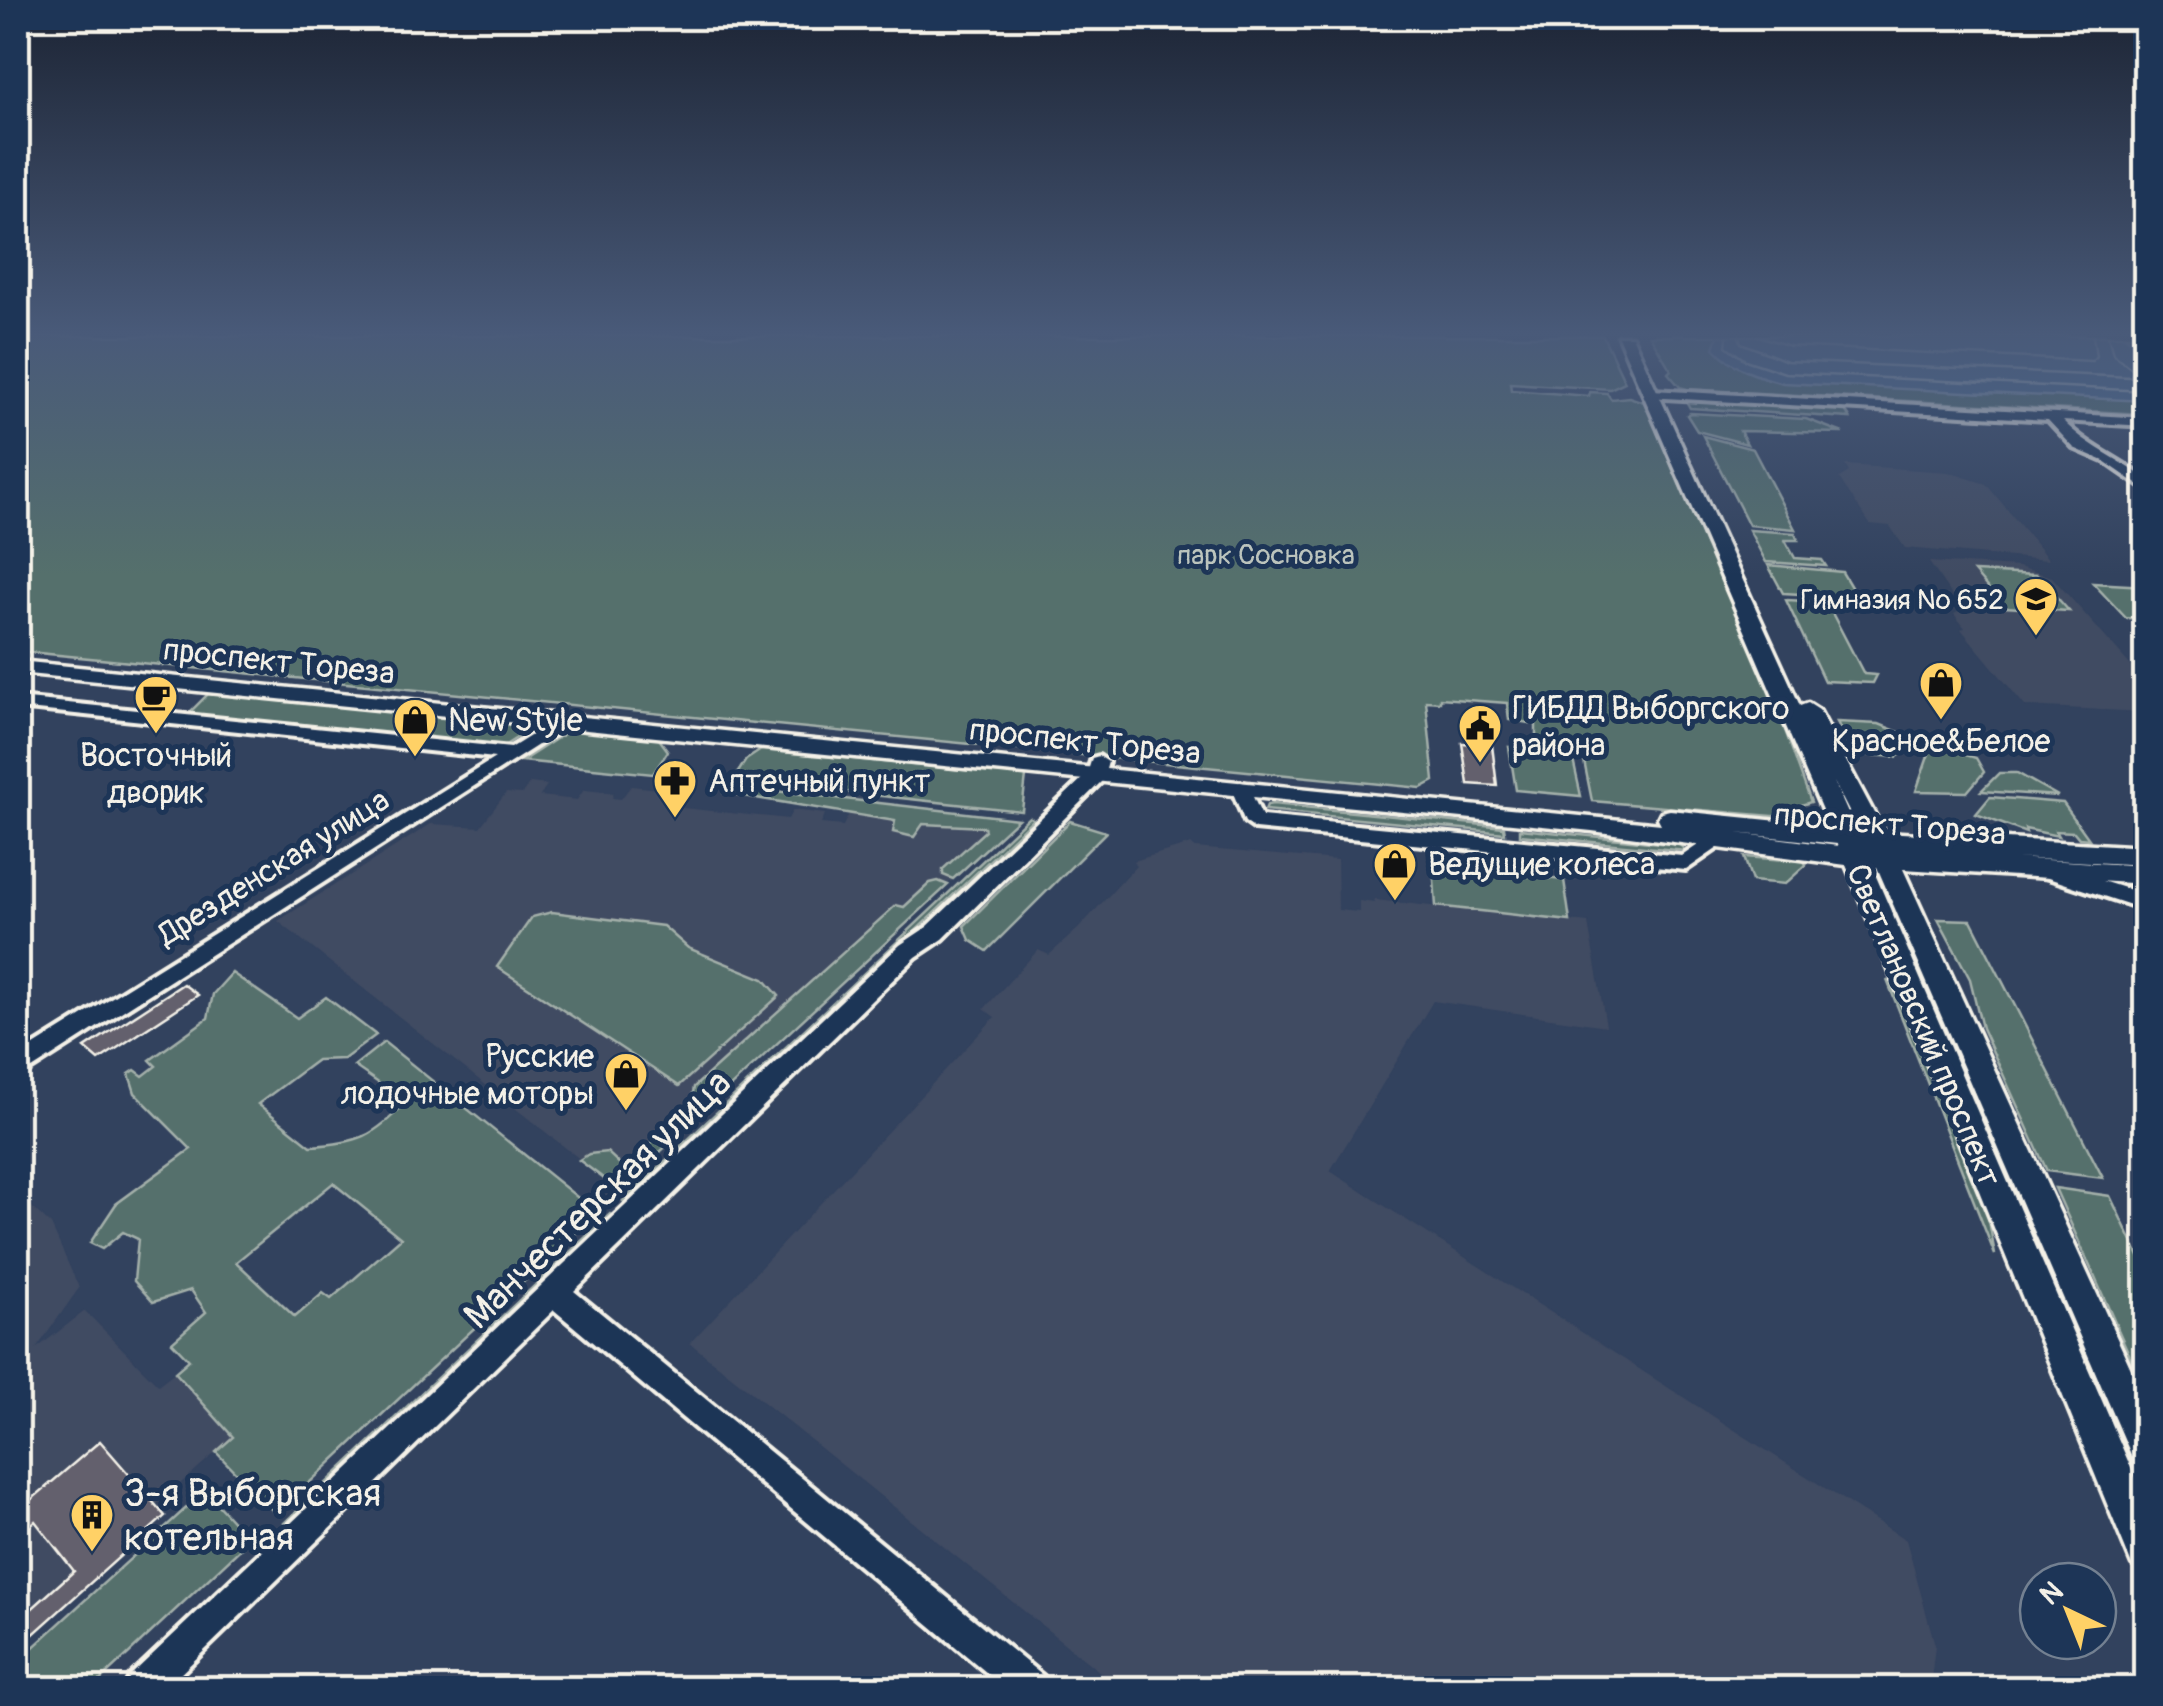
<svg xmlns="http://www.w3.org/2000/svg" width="2163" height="1706" font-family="Pangolin,sans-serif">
  <rect width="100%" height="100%" fill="#32425e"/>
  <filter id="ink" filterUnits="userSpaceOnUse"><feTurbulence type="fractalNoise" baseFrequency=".01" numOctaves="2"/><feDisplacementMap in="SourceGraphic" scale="20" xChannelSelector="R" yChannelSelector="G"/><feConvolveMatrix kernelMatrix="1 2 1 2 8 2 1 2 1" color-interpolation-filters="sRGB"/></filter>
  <g filter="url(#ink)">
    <g fill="#414b62">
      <path d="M 1845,465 L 1948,472 L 1986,484 L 2049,560 L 1905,548 L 1890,526 L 1870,524 L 1839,478 L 1849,472 Z"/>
      <path d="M 1929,562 L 2019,567 L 2052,577 L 2145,682 L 2145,712 L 2025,706 L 1961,629 L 1965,628 L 1954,614 L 1962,610 Z"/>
      <path d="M 530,783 L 547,785 L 540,796 L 577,800 L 584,790 L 614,793 L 612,798 L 621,799 L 631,786 L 667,790 L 680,796 L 683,808 L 788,819 L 793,810 L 825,814 L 821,824 L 843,826 L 855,802 L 1018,819 L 619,1190 L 278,921 L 431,824 L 480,827 L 506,793 L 522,794 Z"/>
      <path d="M 1191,844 L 1195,848 L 1337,860 L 1338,910 L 1359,912 L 1359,901 L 1374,903 L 1375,900 L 1588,923 L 1606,1026 L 1433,1001 L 1330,1171 L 1906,1540 L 1935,1645 L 1930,1688 L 1120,1688 L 690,1343 L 995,1017 L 984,1009 L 1038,950 L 1049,955 L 1078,929 L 1136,866 L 1134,861 Z"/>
      <path d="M 18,1194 L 51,1225 L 79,1288 L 36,1349 L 85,1311 L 158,1385 L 175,1372 L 233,1437 L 156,1505 L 165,1516 L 18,1648 Z"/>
    </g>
    <g fill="#546f6c" stroke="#a4b0aa" stroke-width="2.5" fill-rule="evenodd">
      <path d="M 18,336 L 1603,336 L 1625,382 L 1610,389 L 1510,383 L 1511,390 L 1589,396 L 1590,392 L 1607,393 L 1611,399 L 1629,397 L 1644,402 L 1706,546 L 1713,551 L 1709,552 L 1768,683 L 1811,802 L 1798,806 L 1797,818 L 1592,801 L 1582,751 L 1536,744 L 1536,724 L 1509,720 L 1507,703 L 1440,698 L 1440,702 L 1426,701 L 1434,781 L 1421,788 L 18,651 Z"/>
      <path d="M 1650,336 L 2145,336 L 2145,414 L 1687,389 L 1680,387 L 1668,373 L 1671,370 Z"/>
      <path d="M 1686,401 L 1845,410 L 1850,418 L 1690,408 Z"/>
      <path d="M 1690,413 L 1806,419 L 1843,433 L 1740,431 L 1747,444 L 1697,431 L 1687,415 Z"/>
      <path d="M 1703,436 L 1753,449 L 1795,529 L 1749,525 Z"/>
      <path d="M 1749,530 L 1795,533 L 1798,540 L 1785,540 L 1795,558 L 1822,560 L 1826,566 L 1766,562 Z"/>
      <path d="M 1768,565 L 1842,572 L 1857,597 L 1783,593 Z"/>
      <path d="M 1974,572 L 2037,575 L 2069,611 L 2004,607 Z"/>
      <path d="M 2093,583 L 2145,586 L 2145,619 L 2126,618 Z"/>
      <path d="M 1786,600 L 1847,603 L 1849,608 L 1831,611 L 1864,674 L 1877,675 L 1873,683 L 1824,681 Z"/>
      <path d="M 209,693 L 520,725 L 524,733 L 504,746 L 488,748 L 187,715 Z"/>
      <path d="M 1837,722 L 1879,724 L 1921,741 L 1897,757 L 1854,754 Z"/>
      <path d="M 570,730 L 659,739 L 668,751 L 653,774 L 522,761 Z"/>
      <path d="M 1932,745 L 1976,758 L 1984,772 L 1967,792 L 1916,791 Z"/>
      <path d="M 1509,747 L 1563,755 L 1573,760 L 1581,796 L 1516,790 Z"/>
      <path d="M 761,750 L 1026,776 L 1022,811 L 733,780 L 746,760 Z"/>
      <path d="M 1999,773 L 2017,773 L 2058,796 L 1981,791 Z"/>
      <path d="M 740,787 L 1018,819 L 953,879 L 943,875 L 943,869 L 985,831 L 984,827 L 923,824 L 914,837 L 893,832 L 895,821 L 726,793 Z"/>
      <path d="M 1990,797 L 2063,803 L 2089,839 L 2079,838 L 2074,832 L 2055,831 L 2058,836 L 2025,829 L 2026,833 L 1976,814 Z"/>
      <path d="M 1273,804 L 1504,827 L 1505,833 L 1265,810 L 1267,805 Z"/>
      <path d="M 1029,817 L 1033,819 L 628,1205 L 623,1201 Z"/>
      <path d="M 1070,821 L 1106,832 L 987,951 L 970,940 L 964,926 Z"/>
      <path d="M 1520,829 L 1680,845 L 1686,851 L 1520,835 Z"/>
      <path d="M 1744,857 L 1804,861 L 1806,865 L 1785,884 L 1752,881 Z"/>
      <path d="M 1433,867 L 1564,880 L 1570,921 L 1436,906 Z"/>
      <path d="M 938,881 L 948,885 L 619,1190 L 579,1160 L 589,1154 L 607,1152 L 624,1168 L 691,1106 L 694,1087 L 896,905 L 904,907 L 930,883 Z"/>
      <path d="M 552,912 L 663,926 L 688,948 L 764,979 L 779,996 L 679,1086 L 497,967 L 532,917 Z"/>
      <path d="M 1938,919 L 1971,920 L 2103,1178 L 2047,1171 L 1982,1028 L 1970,979 Z"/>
      <path d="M 232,973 L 297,1018 L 326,997 L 376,1035 L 344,1059 L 317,1060 L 258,1104 L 311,1146 C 358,1143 374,1137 406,1102 L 354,1066 L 384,1042 L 597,1213 L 276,1514 L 216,1452 L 233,1437 L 175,1372 L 189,1360 L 172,1342 L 206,1312 L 191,1290 L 153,1302 L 134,1281 L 138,1239 L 123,1232 L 102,1249 L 90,1243 L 116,1204 L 191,1149 L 135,1093 L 129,1074 L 135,1070 L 143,1076 L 156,1066 L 150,1060 L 208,1018 L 213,994 ZM 333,1183 L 401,1238 L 331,1299 L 323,1293 L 295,1317 L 236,1262 Z"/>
      <path d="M 1887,980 L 1908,1011 L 1986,1203 L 1995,1255 Z"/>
      <path d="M 2055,1188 L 2110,1196 L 2145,1269 L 2145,1390 Z"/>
      <path d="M 610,1214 L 616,1218 L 290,1529 L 284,1523 Z"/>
      <path d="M 205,1491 L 250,1540 L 92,1688 L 18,1688 L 18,1661 Z"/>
    </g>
    <path fill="#4a698f" stroke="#8e9fb3" stroke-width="2.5" d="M 1718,336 L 2125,336 L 2145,352 L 2145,401 L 1783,383 C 1756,376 1733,369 1714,348 Z"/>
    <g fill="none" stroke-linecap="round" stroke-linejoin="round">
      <g stroke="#b0bbc4" stroke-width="2.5">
        <path d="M 1727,336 L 1726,346 L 1745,360 L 1785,373 L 2146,391"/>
        <path d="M 1739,336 L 1741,343 L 1787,361 L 2131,377 L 2133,370 L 2113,354 L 2108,336"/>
        <path d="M 1758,336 L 1790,346 L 2092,361 L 2096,356 L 2093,336"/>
      </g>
    </g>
    <g fill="#63606d" stroke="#f4f1e8" stroke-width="2.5">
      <path d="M 1462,743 L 1492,745 L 1497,786 L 1468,784 Z"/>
      <path d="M 183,984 L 198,995 L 99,1060 L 85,1048 Z"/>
      <path d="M 100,1441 L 165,1516 L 18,1648 L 18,1621 L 74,1571 L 35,1521 L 18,1536 L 18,1511 Z"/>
    </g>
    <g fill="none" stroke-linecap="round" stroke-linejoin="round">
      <defs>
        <g id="minor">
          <path d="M 1652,390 L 2146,418 L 2146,426 L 2063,421 C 2087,446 2118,458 2146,479 L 2146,490 L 2104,461 L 2074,448 L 2048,420 L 1648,397 L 1646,394 Z"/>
          <path d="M 18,698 L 511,748 L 559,718 L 571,718 L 574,722 L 18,1078 L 18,1056 L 495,758 L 18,708 Z"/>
          <path d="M 1099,756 L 1108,762 L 1103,780 L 943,939 L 916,957 L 574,1291 L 1043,1676 L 1048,1688 L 1005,1688 L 554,1310 L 166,1688 L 125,1688 L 130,1676 L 900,945 L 927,927 L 1087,774 L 1092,758 Z"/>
          <path d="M 1240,782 L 1247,784 L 1262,816 L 1682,856 L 1711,836 L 1725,836 L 1728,841 L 1686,870 L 1255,829 L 1245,822 L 1231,788 Z"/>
          <path d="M 2052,865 L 2146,895 L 2146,910 L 2045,877 L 2042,872 Z"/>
        </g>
        <path id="major" d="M 1618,336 L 1632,336 L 1800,706 L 1808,703 L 1819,710 L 1884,832 L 2146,847 L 2146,865 L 2014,858 L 2146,866 L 2146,884 L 1903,869 L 2146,1402 L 2146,1465 L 2133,1459 L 1877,867 L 1872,867 L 2146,1503 L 2146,1571 L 2132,1565 L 1846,865 L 1592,831 L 18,673 L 18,661 L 1661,824 L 1658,818 L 1661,812 L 1670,810 L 1829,826 ZM 1834,782 L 1858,829 L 1855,829 ZM 1736,833 L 1837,844 L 1838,846 Z"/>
      </defs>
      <use href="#minor" stroke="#f4f1e8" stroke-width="8"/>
      <use href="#major" stroke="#f4f1e8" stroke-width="7"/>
      <use href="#minor" fill="#1d3557" fill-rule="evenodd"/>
      <use href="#major" fill="#1d3557" fill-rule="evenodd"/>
    </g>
  </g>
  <linearGradient id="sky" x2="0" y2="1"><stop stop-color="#1c2434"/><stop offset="0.58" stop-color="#495a79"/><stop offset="1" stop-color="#495a79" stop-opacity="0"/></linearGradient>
  <rect width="2163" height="575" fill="url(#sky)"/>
  <defs>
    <symbol id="school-pin" viewBox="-11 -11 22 30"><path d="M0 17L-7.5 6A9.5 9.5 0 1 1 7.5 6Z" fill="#ffd166" stroke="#1d3557"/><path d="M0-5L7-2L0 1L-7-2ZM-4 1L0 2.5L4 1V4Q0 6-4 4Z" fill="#111"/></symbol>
    <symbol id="shop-pin" viewBox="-11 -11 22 30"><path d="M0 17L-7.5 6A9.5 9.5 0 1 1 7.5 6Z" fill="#ffd166" stroke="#1d3557"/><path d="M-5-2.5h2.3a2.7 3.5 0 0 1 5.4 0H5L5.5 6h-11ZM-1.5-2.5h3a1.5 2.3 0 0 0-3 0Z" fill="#111"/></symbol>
    <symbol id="cafe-pin" viewBox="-11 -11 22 30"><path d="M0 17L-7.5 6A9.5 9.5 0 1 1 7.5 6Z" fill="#ffd166" stroke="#1d3557"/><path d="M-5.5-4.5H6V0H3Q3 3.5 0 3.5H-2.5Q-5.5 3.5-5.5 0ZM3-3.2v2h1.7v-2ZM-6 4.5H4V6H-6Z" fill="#111"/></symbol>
    <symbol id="civic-pin" viewBox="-11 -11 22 30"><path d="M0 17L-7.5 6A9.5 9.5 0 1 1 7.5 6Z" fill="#ffd166" stroke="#1d3557"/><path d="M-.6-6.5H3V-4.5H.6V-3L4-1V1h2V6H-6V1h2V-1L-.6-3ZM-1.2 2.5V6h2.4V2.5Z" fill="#111"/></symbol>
    <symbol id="pharmacy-pin" viewBox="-11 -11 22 30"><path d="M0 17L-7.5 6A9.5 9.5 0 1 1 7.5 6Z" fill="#ffd166" stroke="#1d3557"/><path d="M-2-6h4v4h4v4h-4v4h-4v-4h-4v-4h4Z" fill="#111"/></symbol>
    <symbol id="building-pin" viewBox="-11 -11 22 30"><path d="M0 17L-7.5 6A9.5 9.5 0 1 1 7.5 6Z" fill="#ffd166" stroke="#1d3557"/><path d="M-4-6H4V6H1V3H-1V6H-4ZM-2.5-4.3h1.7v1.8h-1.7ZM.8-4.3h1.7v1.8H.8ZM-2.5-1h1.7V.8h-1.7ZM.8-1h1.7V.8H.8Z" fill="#111"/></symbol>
  </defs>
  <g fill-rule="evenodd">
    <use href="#school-pin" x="2011" y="574" width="50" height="68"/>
    <use href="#shop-pin" x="1916" y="658" width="50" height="68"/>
    <use href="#cafe-pin" x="131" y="672" width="50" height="68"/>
    <use href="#shop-pin" x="390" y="695" width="50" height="68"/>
    <use href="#civic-pin" x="1455" y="701" width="50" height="68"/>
    <use href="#pharmacy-pin" x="650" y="756" width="50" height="68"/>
    <use href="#shop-pin" x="1370" y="839" width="50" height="68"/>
    <use href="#shop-pin" x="601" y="1049" width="50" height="68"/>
    <use href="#building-pin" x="67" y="1490" width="50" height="68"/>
  </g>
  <g text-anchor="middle" stroke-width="10" stroke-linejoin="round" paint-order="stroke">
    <g font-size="28" fill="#bcc4bd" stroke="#1d3557">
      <text x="1266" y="564">парк Сосновка</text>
    </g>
    <g font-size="28" fill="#f4f1e8" stroke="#1d3557" text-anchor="end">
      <text x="2004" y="609">Гимназия № 652</text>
    </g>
    <g font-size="32" fill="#f4f1e8" stroke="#1d3557">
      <text transform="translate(279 661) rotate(6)" y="11">проспект Тореза</text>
      <text transform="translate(1085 741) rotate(6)" y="11">проспект Тореза</text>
      <text transform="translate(1890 824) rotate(5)" y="11">проспект Тореза</text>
      <text transform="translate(273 867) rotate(-32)" y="11">Дрезденская улица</text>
      <text transform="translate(1924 1025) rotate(67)" y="11">Светлановский проспект</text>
    </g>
    <g font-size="32" fill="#f4f1e8" stroke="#1d3557" text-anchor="start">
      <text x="1512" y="719">ГИБДД Выборгского<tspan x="1512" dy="37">района</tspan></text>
      <text x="448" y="731">New Style</text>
      <text x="1941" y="752" text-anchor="middle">Красное&amp;Белое</text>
      <text x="156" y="766" text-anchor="middle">Восточный<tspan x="156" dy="37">дворик</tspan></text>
      <text x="708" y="792">Аптечный пункт</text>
      <text x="1428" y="875">Ведущие колеса</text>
      <text x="594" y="1067" text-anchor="end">Русские<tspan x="594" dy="37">лодочные моторы</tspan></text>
    </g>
    <g font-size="38" fill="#f4f1e8" stroke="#1d3557">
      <text transform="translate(597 1199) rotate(-44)" y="13">Манчестерская улица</text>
    </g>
    <g font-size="38" fill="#f4f1e8" stroke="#1d3557" text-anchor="start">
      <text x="124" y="1506">3-я Выборгская<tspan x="124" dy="44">котельная</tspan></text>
    </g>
  </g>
  <rect width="2163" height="1706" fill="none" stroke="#1d3557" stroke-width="60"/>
  <rect x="30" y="30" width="2103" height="1646" fill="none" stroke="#f4f1e8" stroke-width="4" filter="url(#ink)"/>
  <g transform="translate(2068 1611) rotate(317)"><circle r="48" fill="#1d3557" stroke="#738091" stroke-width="2.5"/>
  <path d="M0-8L18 38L0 25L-18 38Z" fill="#ffd166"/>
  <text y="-15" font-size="28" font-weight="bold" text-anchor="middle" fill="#f4f1e8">N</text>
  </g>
</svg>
